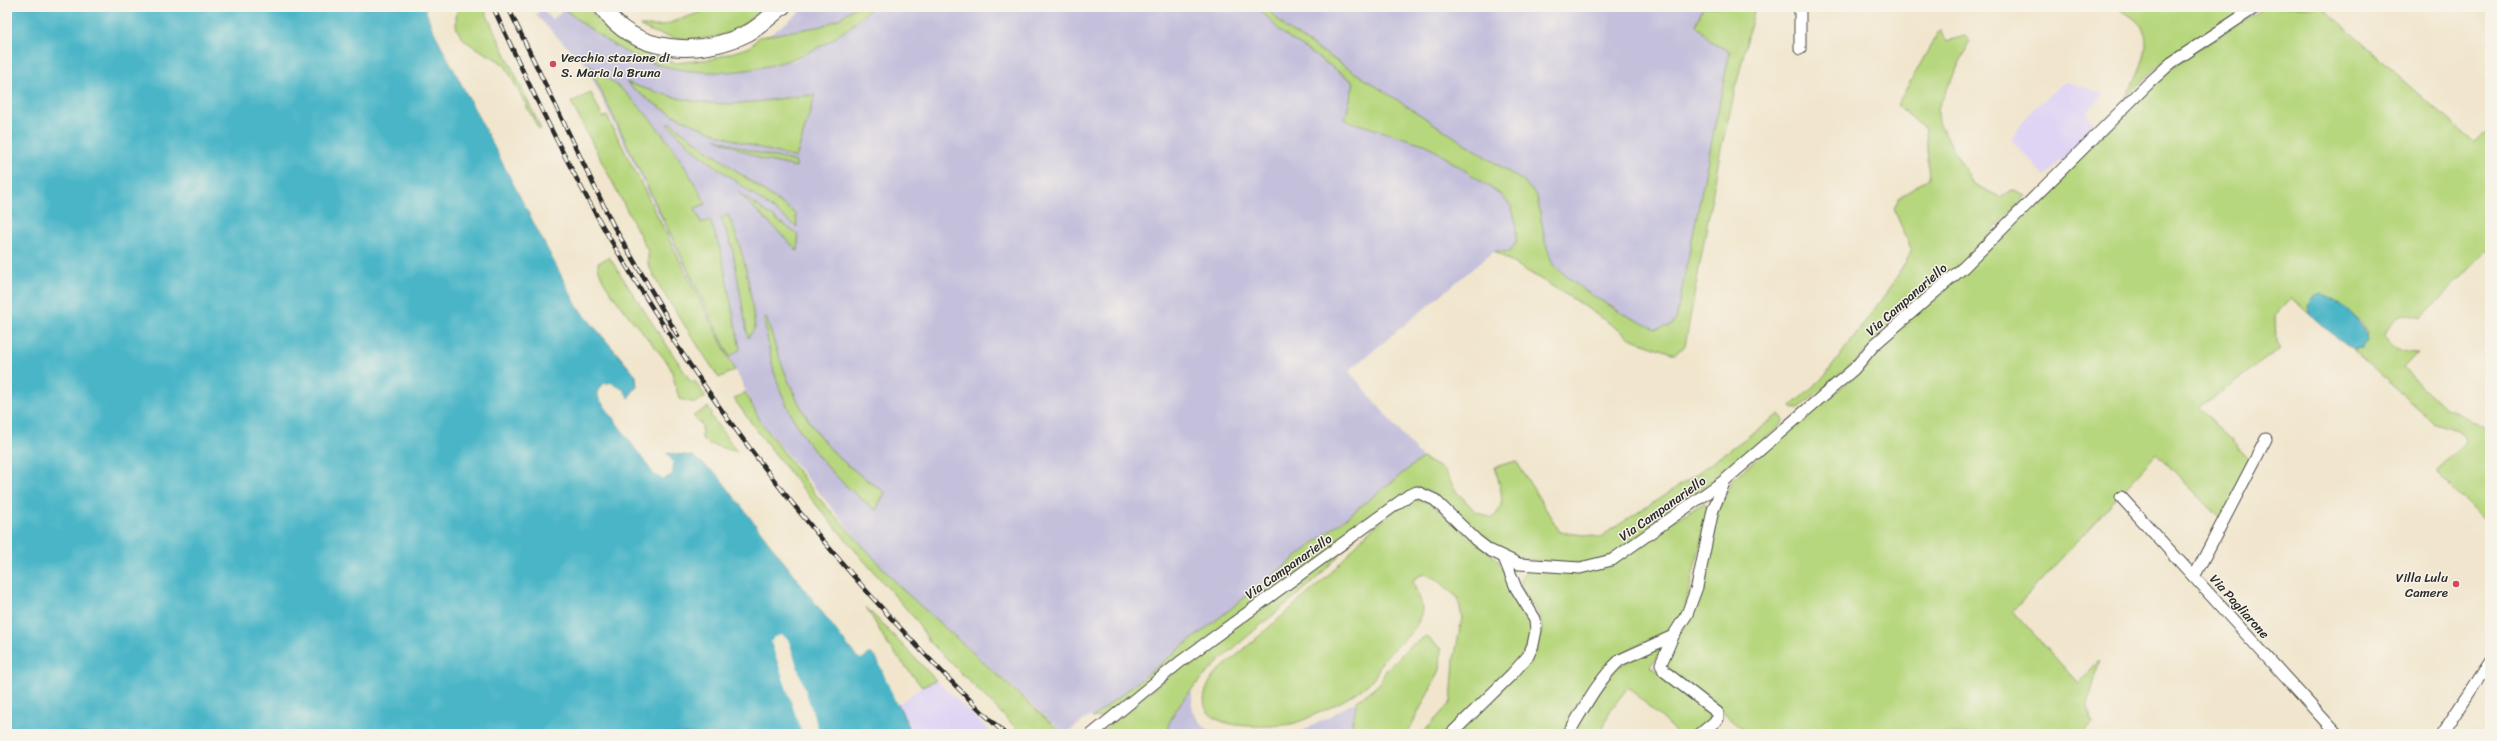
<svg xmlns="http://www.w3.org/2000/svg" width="2497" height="741" font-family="Sriracha,sans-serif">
  <rect width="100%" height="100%" fill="#f7f3e8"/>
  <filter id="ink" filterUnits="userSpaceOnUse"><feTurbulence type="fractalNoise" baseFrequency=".025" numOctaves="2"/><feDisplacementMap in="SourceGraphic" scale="8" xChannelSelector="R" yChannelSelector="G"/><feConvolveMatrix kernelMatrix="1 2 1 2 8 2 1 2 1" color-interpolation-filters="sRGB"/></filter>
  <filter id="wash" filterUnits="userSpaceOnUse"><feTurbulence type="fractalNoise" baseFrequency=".012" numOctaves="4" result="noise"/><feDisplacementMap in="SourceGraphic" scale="16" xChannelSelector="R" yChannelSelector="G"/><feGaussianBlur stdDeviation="0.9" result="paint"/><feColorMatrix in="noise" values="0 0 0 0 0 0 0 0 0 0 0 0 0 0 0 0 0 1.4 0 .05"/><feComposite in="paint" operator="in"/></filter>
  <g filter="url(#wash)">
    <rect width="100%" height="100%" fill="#f1e6cd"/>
    <g fill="#e0d4f4">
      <path d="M 2065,82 L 2104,93 L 2087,112 L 2096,127 L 2045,176 L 2011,140 L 2029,113 Z"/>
      <path d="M 936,680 L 993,734 L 912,734 L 897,705 L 922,687 Z"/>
    </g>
    <g fill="#c4c0db">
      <path d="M 806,7 L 808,9 L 820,10 L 828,7 L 855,7 L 839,19 L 822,26 L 770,35 Z"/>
      <path d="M 871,7 L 1258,7 L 1282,33 L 1354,82 L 1345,120 L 1427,145 L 1500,194 L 1511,206 L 1516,222 L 1516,243 L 1509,252 L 1494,251 L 1349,371 L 1422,458 L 1092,718 L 1090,716 L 1065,734 L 903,590 L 863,546 L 761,422 L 584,62 L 560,40 L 536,15 L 542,8 L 552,20 L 564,9 L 583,24 L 630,54 L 650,62 L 692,70 L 795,60 L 817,48 L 861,18 Z"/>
      <path d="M 1266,7 L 1703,7 L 1696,26 L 1714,44 L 1730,51 L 1676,319 L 1671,326 L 1655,329 L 1623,314 L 1582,289 L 1553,265 L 1545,241 L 1537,196 L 1523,181 L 1315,47 L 1287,29 Z"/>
      <path d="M 1192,690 L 1192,711 L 1203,726 L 1215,734 L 1167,734 L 1167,726 L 1181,701 Z"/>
      <path d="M 1357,701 L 1350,734 L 1297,734 L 1301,732 Z"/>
    </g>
    <g fill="#b7d77e" stroke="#718154">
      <path d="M 457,7 L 483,7 L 541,129 L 539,130 L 506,67 C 493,53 464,48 457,29 C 455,23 457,13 457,7 Z"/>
      <path d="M 566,7 L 588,7 L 608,32 L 629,45 L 656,58 L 676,63 L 712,59 L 750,47 L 759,37 L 822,26 L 839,19 L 855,7 L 871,7 C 817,67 725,86 649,62 C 618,52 590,29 564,9 Z"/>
      <path d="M 716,7 L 765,7 C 756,14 747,22 738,28 C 708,45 669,41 640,26 L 661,26 Z"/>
      <path d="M 1258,7 L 1266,7 L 1287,29 L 1315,47 L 1523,181 L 1537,196 L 1545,241 L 1553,265 L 1582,289 L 1623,314 L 1655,329 L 1671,326 L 1676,319 L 1730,51 L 1714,44 L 1696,25 L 1703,7 L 1755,7 L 1720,153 L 1685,346 L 1675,354 L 1632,339 L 1578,302 L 1494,251 L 1509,252 L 1516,243 L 1516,222 L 1511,206 L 1500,194 L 1427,145 L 1345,120 L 1354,82 L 1282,33 Z"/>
      <path d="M 2116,7 L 2248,7 L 2166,58 L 2124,100 C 2134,81 2152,53 2144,31 C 2140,20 2125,13 2116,7 Z"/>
      <path d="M 2265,7 L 2322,7 L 2474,143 L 2490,128 L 2490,247 L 2421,318 C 2401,311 2394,316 2385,335 C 2390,348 2404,353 2417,353 L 2403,368 L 2445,408 L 2460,413 L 2490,433 L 2490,526 L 2435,471 L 2466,442 L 2465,437 L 2460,431 L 2435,423 L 2352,350 L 2361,349 L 2367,333 L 2362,323 L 2329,296 L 2308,306 L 2309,314 L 2292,298 L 2275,316 L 2276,342 L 2280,348 L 2200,408 L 2251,461 L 2221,519 L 2157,454 L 2013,611 L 2078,683 L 2100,660 L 2087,708 L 2093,724 L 2082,734 L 1749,734 L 1668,668 L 1666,663 L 1667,653 L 1691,613 L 1718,510 L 1733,479 L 1862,370 L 1878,346 L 2169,71 L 2196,50 Z"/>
      <path d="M 1940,29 L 1946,41 L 1965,36 L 1970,41 L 1938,108 L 1938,121 L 1973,184 L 2000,197 L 2012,190 L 2025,196 L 1962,263 L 1852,364 L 1799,408 L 1793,409 L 1791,406 L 1825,376 L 1892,285 L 1912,251 L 1894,209 L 1899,198 L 1929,178 L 1926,130 L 1897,105 Z"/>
      <path d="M 588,64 C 601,74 615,83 627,94 C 660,126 685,164 706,204 L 695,208 L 701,223 L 710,220 L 721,252 L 740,349 L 730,357 Z"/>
      <path d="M 626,82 C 664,96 704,107 744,103 C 768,101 791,96 815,95 L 796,158 C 737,142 672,124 626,82 Z"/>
      <path d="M 591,93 L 603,118 L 607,116 L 735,370 L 719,378 L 659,286 L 648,264 L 648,251 L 571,102 Z"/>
      <path d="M 669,122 L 796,214 L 797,227 L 698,153 L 667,124 Z"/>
      <path d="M 715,138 L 754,152 L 796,162 L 796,167 L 761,159 Z"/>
      <path d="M 738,192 L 798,235 L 798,251 Z"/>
      <path d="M 728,215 C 745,252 750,288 755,328 L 748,338 L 732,246 L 721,218 Z"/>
      <path d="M 609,257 L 691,382 L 694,380 L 706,397 L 695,403 L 680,399 C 674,387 675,374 667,362 C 654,344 595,283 598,263 Z"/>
      <path d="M 766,317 C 783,372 803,430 850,467 C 861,476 873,484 885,492 L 876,510 C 828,475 795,435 776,378 C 770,360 768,339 764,321 Z"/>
      <path d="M 745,392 L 761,422 L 817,496 L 903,590 L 1063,734 L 1022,734 L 929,641 L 916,620 C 853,548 789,477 734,399 Z"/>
      <path d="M 708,407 L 712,413 L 710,415 L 737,452 L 710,444 L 702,439 L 702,425 L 693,416 Z"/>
      <path d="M 1779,414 L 1784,420 L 1780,426 C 1741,460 1701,492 1659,523 C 1642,536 1624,551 1603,559 C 1581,568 1520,562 1499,551 C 1474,538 1455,515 1435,496 L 1427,490 L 1416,488 L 1108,716 L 1092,718 L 1422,458 L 1444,470 L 1456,491 L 1476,512 L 1492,518 C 1509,504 1499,486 1495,467 L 1516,461 L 1560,532 L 1600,537 L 1685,482 Z"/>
      <path d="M 1415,498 L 1429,502 L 1497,559 L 1525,610 L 1533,630 L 1525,653 L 1483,699 L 1444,734 L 1422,734 L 1451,702 L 1454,660 L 1462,617 L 1458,598 L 1438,580 L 1425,574 L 1416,577 L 1413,582 C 1415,589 1422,601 1422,608 C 1421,629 1398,644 1385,658 C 1379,664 1378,673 1373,679 C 1362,692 1332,707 1316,714 C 1309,718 1299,722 1291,724 C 1255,729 1177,731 1214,675 L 1326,578 L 1369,531 L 1409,499 Z"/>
      <path d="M 1704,503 L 1709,510 L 1683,615 L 1674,628 L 1614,657 L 1565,734 L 1465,734 L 1461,730 L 1534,655 L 1542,630 L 1540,616 L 1521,588 L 1521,578 L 1526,570 L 1586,571 Z"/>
      <path d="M 1357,536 C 1343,551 1329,566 1315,580 C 1283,609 1167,693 1167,734 L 1105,734 L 1102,731 L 1147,693 Z"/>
      <path d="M 866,607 L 936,680 L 922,687 L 888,645 Z"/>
      <path d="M 1426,636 L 1441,649 L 1440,670 L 1407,734 L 1350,734 L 1357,701 L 1377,686 L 1387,669 L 1409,647 Z"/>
      <path d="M 1663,648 L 1650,666 L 1709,713 L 1711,716 L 1694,734 L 1678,734 L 1628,687 L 1610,711 L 1601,734 L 1571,734 C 1585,713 1605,672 1628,661 C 1638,655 1651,652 1663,648 Z"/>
    </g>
    <g fill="#4ab5c7" stroke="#3a7079">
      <path d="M 7,7 L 425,7 L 432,27 L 578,307 L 636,376 L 637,386 L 628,398 L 623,390 L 610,383 L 604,384 L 598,391 L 599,398 L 654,474 L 664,479 L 672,474 L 673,463 L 667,453 L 692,456 L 718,475 L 856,656 L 861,658 L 870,653 L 876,656 L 912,734 L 7,734 Z"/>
      <path d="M 2320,293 C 2339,299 2366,322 2367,342 L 2361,349 L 2352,350 L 2309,314 C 2308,304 2312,298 2320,293 Z"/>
    </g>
    <g fill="#f1e6cd">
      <path d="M 425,7 L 427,7 L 434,26 L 580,305 L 627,359 L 638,377 L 578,307 L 432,27 Z"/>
      <path d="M 611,383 L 623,390 L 629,399 L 610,385 L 605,386 L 600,392 L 601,397 L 656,472 L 664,477 L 670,473 L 671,463 L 666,451 L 673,463 L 672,474 L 664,479 L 654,474 L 599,398 L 598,391 L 604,384 Z"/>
      <path d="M 691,454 L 719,474 L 858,654 L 861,656 L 870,651 L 878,655 L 899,704 L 897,705 L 876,656 L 870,653 L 861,659 L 856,656 L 718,475 Z"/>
      <path d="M 782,635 L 788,639 L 820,734 L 802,734 L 771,642 L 774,637 Z"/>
    </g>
  </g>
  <g filter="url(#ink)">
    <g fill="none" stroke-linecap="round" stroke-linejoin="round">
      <defs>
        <g id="street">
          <path d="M 1800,49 L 1800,7"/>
          <path d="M 2121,497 L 2337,734"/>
          <path d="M 2194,577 L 2266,439"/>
          <path d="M 1092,734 L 1180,662 L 1409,495 L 1417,492 L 1435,500 L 1476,540 L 1489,550 L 1519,564 L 1580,568 L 1612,560 L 1725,480 L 1854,369 L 1874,345 L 1964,267 L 2149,83 L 2171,63 L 2256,7"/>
          <path d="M 1451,734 L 1512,674 L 1528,656 L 1533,645 L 1536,630 L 1535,619 L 1516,588 L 1504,558"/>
          <path d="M 1568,734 C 1584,708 1598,680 1620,660 L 1673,636"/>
          <path d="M 1700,734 L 1718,719 L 1718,713 L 1664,671 L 1661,664 L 1673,636 L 1687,614 L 1697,587 L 1713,510 L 1724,483"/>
          <path d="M 2442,734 L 2490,661"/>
        </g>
        <path id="secondary" d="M 602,7 C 635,55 700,57 748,33 C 761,26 771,15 782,7"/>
      </defs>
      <use href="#street" stroke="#494743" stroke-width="13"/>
      <use href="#secondary" stroke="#494743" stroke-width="18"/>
      <use href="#street" stroke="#fff" stroke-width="11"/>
      <use href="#secondary" stroke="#fff" stroke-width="16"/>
      <defs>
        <g id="rail">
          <path d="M 493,7 C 528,83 564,159 606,232 C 714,417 849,586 1005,734"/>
          <path d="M 508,7 L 613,225 L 678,336"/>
        </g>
      </defs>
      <use href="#rail" stroke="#2b2b2b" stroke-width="4.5"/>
      <use href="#rail" stroke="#f7f3e8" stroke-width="3" stroke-dasharray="9" stroke-linecap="butt"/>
    </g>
  </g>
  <g fill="#d1495b" stroke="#f7f3e8" stroke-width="1.5">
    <circle cx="553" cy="64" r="4"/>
    <circle cx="2456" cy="584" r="4"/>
  </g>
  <g text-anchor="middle" stroke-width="3" stroke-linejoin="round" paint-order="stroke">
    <g font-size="13" fill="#2b2b2b" stroke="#f7f3e8" text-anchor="start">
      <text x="561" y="62">Vecchia stazione di<tspan x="561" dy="15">S. Maria la Bruna</tspan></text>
      <text x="2448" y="582" text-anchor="end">Villa Lulu<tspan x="2448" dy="15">Camere</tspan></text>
    </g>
    <g font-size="13" fill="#2b2b2b" stroke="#f7f3e8">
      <text transform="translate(1906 299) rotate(-41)" y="5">Via Campanariello</text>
      <text transform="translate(1662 508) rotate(-35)" y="5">Via Campanariello</text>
      <text transform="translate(1288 566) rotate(-35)" y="5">Via Campanariello</text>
      <text transform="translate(2240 606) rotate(48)" y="5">Via Pagliarone</text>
    </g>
  </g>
  <rect width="2497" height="741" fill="none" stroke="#f7f3e8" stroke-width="24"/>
</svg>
